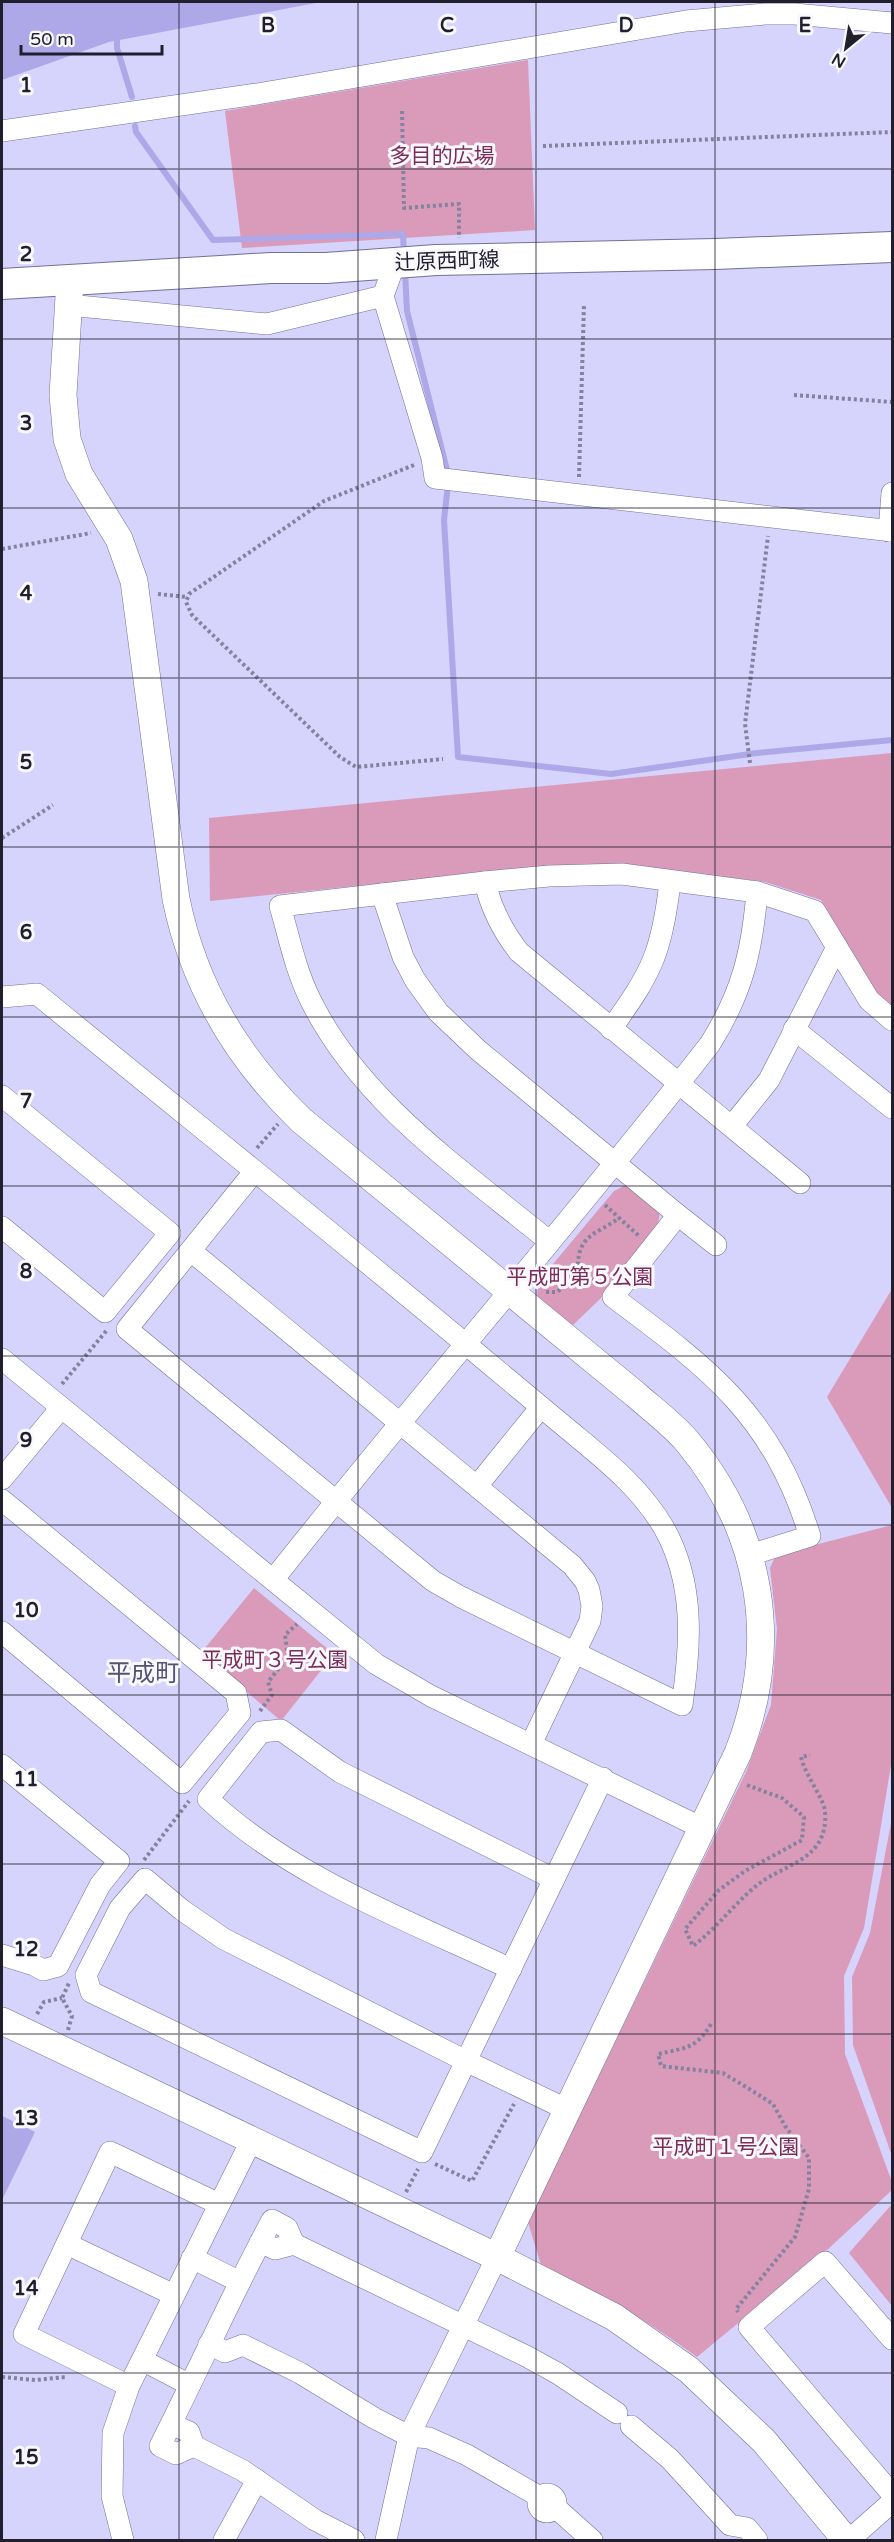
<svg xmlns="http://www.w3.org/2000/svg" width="894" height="2542" font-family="'Varela Round','Noto Sans JP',sans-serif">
  <rect width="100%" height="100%" fill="#d6d3fc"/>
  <g fill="#d99bb9">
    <path d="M 528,60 L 535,230 L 242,248 L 225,111 Z"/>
    <path d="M 892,753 L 892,1022 L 821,900 L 765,882 L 624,864 L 500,871 L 210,901 L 209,818 Z"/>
    <path d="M 628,1184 L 660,1209 L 658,1227 L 601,1298 L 573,1325 L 537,1298 L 538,1282 L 614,1191 Z"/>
    <path d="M 892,1289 L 892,1508 L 827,1397 Z"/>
    <path d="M 892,1525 L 892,1759 L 864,1928 L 844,1976 L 845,2054 L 892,2182 L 892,2190 L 827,2250 L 697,2357 C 648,2321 596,2291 541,2265 L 528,2222 L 746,1772 L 771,1705 L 777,1629 L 770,1568 L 776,1555 Z"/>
    <path d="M 254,1588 L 334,1654 L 281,1721 L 201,1653 Z"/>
    <path d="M 892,1818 L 892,2156 L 853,2045 L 852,1977 L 870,1933 Z"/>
    <path d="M 892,2204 L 892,2306 L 849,2253 Z"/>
  </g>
  <g fill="#aea7e8">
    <path d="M 2,2 L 321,2 L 109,42 L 2,80 Z"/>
    <path d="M 2,2116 L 35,2132 L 2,2200 Z"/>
  </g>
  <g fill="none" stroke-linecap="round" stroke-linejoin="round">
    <g stroke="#aea7e8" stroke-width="6">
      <path d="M 117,34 L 117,48 L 132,97"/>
      <path d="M 135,126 L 136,132 L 213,240 L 403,234 L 404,255"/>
      <path d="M 405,271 L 407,311 L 448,474"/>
      <path d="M 448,485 L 444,520 L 458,757 L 611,774 L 757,753 L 892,740"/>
    </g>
    <defs>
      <g id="minor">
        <path d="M 2,131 L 257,94 L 686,21 L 765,14 L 795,14 L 892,23"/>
        <path d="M 395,263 L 383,296 L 432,458 L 435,478 L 892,531"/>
        <path d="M 68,305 L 267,324 L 383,296"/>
        <path d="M 889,531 L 892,493"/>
        <path d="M 485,882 C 491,909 502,930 519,952 L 800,1183"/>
        <path d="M 382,894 L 403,957 L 415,980 L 438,1012 L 478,1050 L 678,1215 L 613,1297 C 711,1370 772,1415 810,1536 L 750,1555"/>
        <path d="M 2,997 L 37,994 C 185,1115 334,1234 480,1356 C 510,1381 540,1406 570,1431 C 605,1460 640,1487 664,1528 C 695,1583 691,1645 682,1705 L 461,1597 L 433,1581 L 127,1329 L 254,1172"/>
        <path d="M 611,1029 C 652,972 662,952 670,882"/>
        <path d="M 794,1029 L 892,1108"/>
        <path d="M 2,1096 L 170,1233 L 105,1312 L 2,1227"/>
        <path d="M 732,1126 L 769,1080 L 837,947"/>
        <path d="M 678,1215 L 716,1245"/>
        <path d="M 550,1242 C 464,1171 362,1104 311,1001 C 296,972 289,937 280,906 L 485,882 L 549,876 L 622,874 L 757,892 L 815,911 L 869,1000 L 892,1020"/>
        <path d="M 191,1251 L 572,1565 L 585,1581 L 589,1590 L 592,1606 L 590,1621 L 531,1744"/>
        <path d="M 2,1359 L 376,1664 L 431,1696 L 702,1828"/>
        <path d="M 2,1479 L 61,1408"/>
        <path d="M 477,1486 L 541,1407"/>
        <path d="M 2,1500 L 236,1693 L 240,1713 L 182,1783 L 2,1632"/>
        <path d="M 273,1580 C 416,1399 568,1226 710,1044 C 742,993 752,952 757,892"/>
        <path d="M 2,1765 L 119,1861 L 100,1885 L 58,1966 L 43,1970 L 34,1965 L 2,1955"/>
        <path d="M 145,1879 L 182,1910 L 224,1939 L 466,2061 L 422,2152 L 91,1992 L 86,1975 L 120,1908 Z"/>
        <path d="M 511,1969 C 407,1920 293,1878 208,1799 L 261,1732 L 281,1730 L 340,1772 L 554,1879"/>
        <path d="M 568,2110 L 466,2061 L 603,1778"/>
        <path d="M 67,2244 L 174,2295"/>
        <path d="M 294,2244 L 526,2356 L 557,2373 L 617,2413"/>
        <path d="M 192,2258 L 240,2282"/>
        <path d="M 892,2339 L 825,2262 L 749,2327 L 892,2494"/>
        <path d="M 209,2344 L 225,2352 L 243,2345 L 300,2373 L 374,2418 L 409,2436 L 429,2438 L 467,2455 L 540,2497"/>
        <path d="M 142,2360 L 190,2385"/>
        <path d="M 129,2386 L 24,2334 L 110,2152 L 219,2204"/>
        <path d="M 171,2424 L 189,2432 L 194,2446 L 176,2454 L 160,2446 C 198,2371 232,2294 272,2220 L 287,2228 L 294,2244 L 275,2249 L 260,2242"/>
        <path d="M 631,2426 L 670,2459 L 730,2525 L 747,2528 L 757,2540"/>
        <path d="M 194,2446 L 242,2470 L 315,2520 L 354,2540"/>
        <circle cx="547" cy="2503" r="9"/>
        <path d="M 555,2507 L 592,2540"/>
        <path d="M 123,2540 L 112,2496 L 113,2433 L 129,2386 L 251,2141"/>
        <path d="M 224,2540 L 257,2480"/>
        <path d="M 386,2540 L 409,2436 L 497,2257"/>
        <path d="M 849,2540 L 892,2502"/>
      </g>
      <g id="tertiary">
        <path d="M 70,280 L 63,395 L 67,439 L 79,474 L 119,539 L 134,581 L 176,899 C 194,987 237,1058 301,1120 L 635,1394 C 652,1409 671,1423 686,1440 C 762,1530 781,1643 738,1753 L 497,2257"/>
        <path d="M 2,2021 L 497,2257 L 614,2317 L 689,2370 L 764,2441 L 846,2540"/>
      </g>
      <path id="secondary" d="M 2,284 L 271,268 L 326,268 L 436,260 L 715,254 L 892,247"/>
    </defs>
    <use href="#minor" stroke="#747095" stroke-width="22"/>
    <use href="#tertiary" stroke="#747095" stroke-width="28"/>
    <use href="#secondary" stroke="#747095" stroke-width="32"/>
    <g stroke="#8582a0" stroke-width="4" stroke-dasharray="3 3" stroke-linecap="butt">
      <path d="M 402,111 L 404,208 L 459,204 L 459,238"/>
      <path d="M 543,146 L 892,132"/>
      <path d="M 794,395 L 892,402"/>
      <path d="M 414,465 L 324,501 L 189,594 L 186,602 L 192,615 L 340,757 L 356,767 L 443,759"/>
      <path d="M 579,477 L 584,304"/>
      <path d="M 2,549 L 91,533"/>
      <path d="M 158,594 L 187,597"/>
      <path d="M 750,763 L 745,724 L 768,536"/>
      <path d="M 2,838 L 53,805"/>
      <path d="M 257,1148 L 278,1124"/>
      <path d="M 605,1205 L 639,1236"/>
      <path d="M 599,1285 L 578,1268 C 577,1234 598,1234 619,1218"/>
      <path d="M 546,1292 L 557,1292 L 583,1272"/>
      <path d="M 62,1384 L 107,1330"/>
      <path d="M 260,1711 L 272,1695 L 268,1682 L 288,1657 L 285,1635 L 297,1624"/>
      <path d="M 747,1785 L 782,1798 L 804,1817 L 802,1840 L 745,1871 L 719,1890 L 685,1929 L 693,1946 C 716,1929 733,1905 756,1886 C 784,1863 829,1861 825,1811 C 823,1797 805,1775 801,1757 L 810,1755"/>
      <path d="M 144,1860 L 189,1801"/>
      <path d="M 37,2014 L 44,2002 L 62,1998"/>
      <path d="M 711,2024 C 696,2049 685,2048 658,2054 L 661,2066 L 723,2073 L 751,2090 L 773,2104 L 785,2126 L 809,2158 L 809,2189 L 795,2237 L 736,2309 L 738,2312"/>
      <path d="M 68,2030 L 72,2016 L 62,1998 L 69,1983"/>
      <path d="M 435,2164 L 472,2181 L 514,2104"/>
      <path d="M 406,2192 L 418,2169"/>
      <path d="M 2,2377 L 35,2380 L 66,2377"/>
    </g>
    <use href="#minor" stroke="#fff" stroke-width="21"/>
    <use href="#tertiary" stroke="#fff" stroke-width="27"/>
    <use href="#secondary" stroke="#fff" stroke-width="30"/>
  </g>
  <path fill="none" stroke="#211f2e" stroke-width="1.5" stroke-opacity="0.55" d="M 179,2 L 179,2540M 358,2 L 358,2540M 536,2 L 536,2540M 715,2 L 715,2540M 2,169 L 892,169M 2,339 L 892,339M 2,508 L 892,508M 2,678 L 892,678M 2,847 L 892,847M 2,1017 L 892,1017M 2,1186 L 892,1186M 2,1356 L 892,1356M 2,1525 L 892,1525M 2,1695 L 892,1695M 2,1864 L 892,1864M 2,2034 L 892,2034M 2,2203 L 892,2203M 2,2373 L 892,2373"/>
  <g text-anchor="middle" stroke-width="6" stroke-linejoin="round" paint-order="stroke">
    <g font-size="21" fill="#7c2c59" stroke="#f9f9fd">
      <text x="442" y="163">多目的広場</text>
      <text x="580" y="1284">平成町第５公園</text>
      <text x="275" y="1667">平成町３号公園</text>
      <text x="726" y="2154">平成町１号公園</text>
    </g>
    <g font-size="21" fill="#211f2e" stroke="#f9f9fd">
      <text transform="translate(447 261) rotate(-2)" y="7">辻原西町線</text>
    </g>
    <g font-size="24" fill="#555274" stroke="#f9f9fd">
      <text x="143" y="1681">平成町</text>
    </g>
  </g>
  <g font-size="20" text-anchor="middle" font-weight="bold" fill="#211f2e" stroke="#f9f9fd" stroke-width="6" stroke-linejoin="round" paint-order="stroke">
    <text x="268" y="32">B</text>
    <text x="447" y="32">C</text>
    <text x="626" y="32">D</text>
    <text x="805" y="32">E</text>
    <text x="26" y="92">1</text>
    <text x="26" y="261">2</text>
    <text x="26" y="430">3</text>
    <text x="26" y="600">4</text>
    <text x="26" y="769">5</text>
    <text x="26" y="939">6</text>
    <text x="26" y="1108">7</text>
    <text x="26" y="1278">8</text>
    <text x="26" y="1447">9</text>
    <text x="26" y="1617">10</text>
    <text x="26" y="1786">11</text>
    <text x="26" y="1956">12</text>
    <text x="26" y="2125">13</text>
    <text x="26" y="2295">14</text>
    <text x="26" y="2464">15</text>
  </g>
  <rect width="894" height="2542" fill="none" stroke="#211f2e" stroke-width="6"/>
  <g transform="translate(846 48) rotate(210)" stroke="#f9f9fd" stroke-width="4.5" paint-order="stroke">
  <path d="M0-4.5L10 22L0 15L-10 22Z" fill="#211f2e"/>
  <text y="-9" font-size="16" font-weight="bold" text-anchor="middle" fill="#211f2e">N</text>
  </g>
  <path d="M21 45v9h141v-9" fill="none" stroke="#211f2e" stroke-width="3"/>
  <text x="30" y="45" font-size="18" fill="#211f2e" stroke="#f9f9fd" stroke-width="4.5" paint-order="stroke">50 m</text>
</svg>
